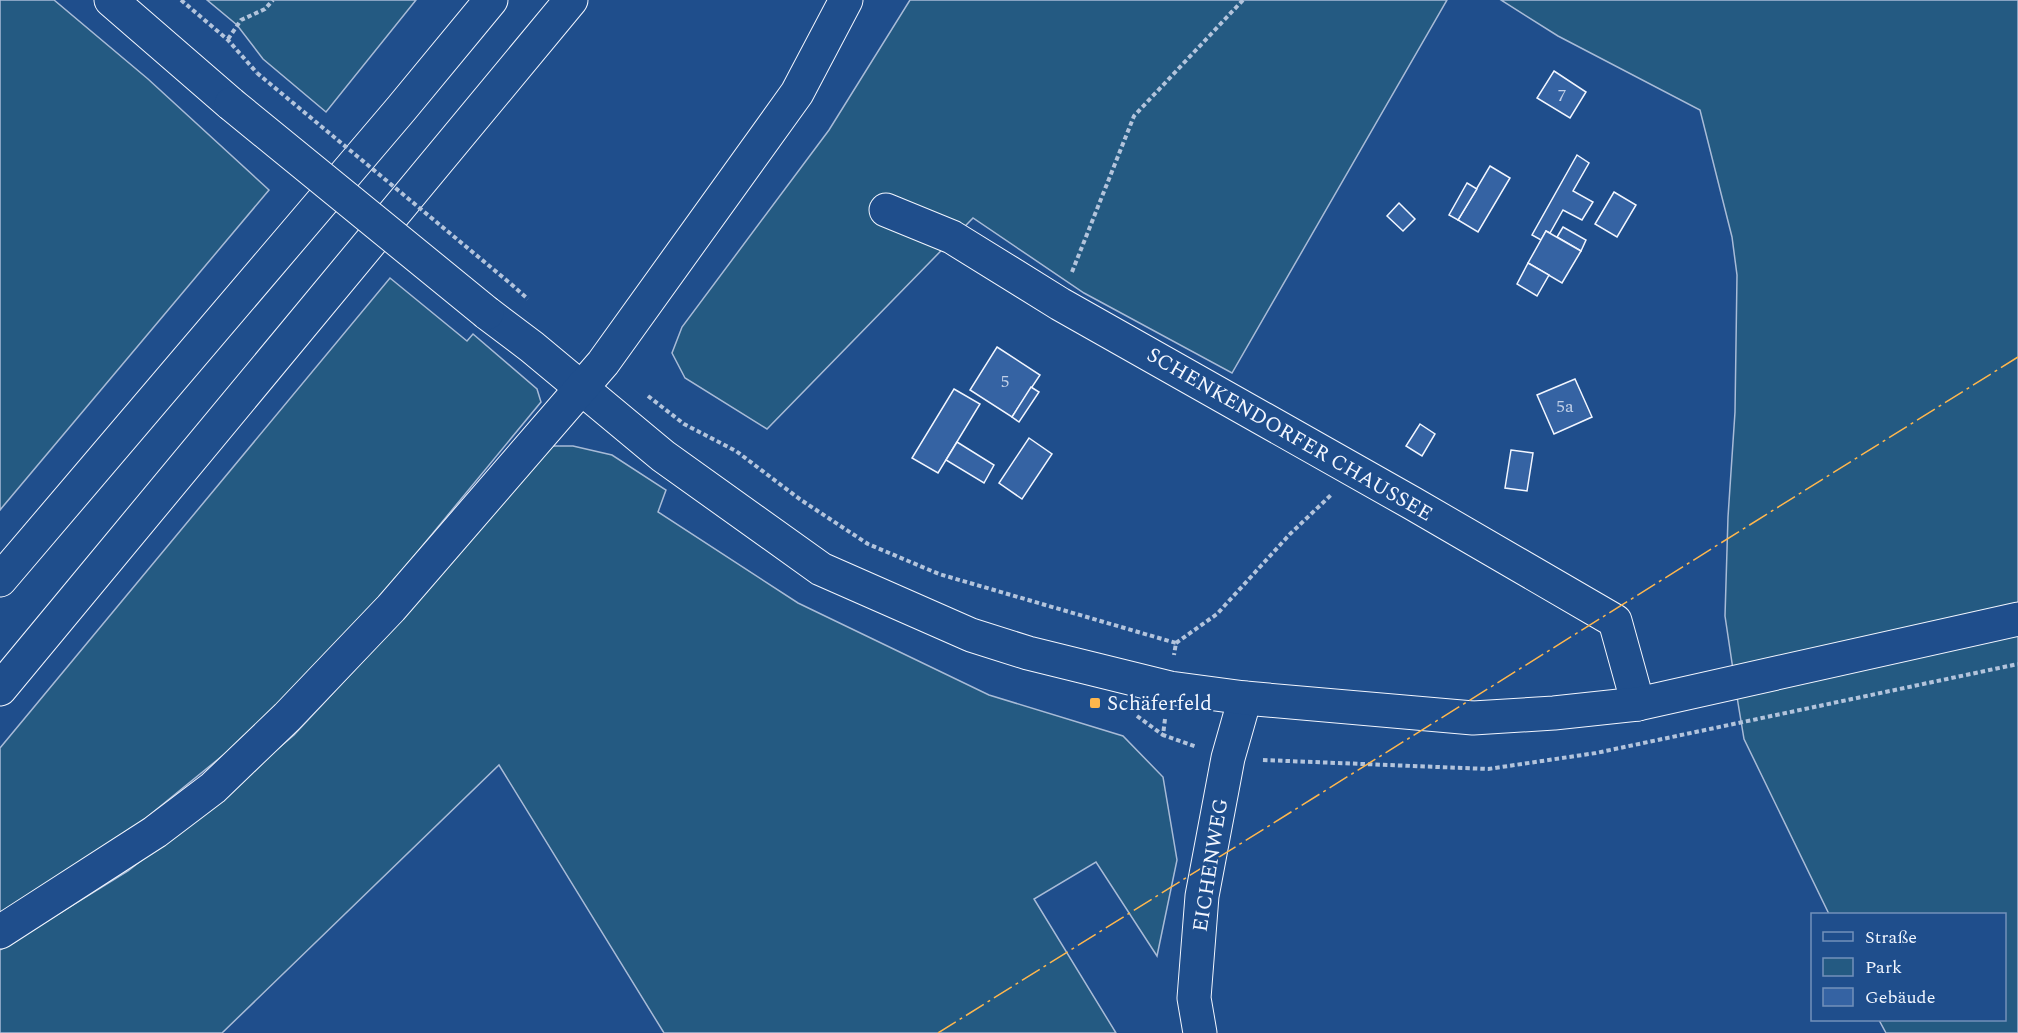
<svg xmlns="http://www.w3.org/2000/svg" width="2018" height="1033" font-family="Spectral,serif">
  <rect width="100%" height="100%" fill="#1f4e8c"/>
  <g fill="#245a82" stroke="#a8bbd7" stroke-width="1.5">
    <path d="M 0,0 L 54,0 L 148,79 L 269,190 L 0,510 Z"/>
    <path d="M 207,0 L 416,0 L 326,112 L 263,59 L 237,25 Z"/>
    <path d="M 910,0 L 1447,0 L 1232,373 L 1084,293 L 973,218 L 767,429 L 685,378 L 672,353 L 682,327 L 829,130 Z"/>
    <path d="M 1501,0 L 2018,0 L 2018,1033 L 1886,1033 L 1879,1020 L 2004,1020 L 2004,914 L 1829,914 L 1744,739 L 1738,703 L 1725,616 L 1728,517 L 1735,412 L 1737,275 L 1732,237 L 1700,110 L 1558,36 Z"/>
    <path d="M 390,278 L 467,341 L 473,334 L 537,389 L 541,402 L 391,584 L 323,659 L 243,739 L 130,831 L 0,916 L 0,748 Z"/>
    <path d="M 550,446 L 573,446 L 612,455 L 666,490 L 658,512 L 798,603 L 989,695 L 1123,736 L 1163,777 L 1177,860 L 1157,956 L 1096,862 L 1034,899 L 1116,1033 L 664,1033 L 499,765 L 222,1033 L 0,1033 L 0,950 L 128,871 L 208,808 L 294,735 L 363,661 Z"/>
  </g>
  <g fill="#3563a3" stroke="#f2f6ff" stroke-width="1.5">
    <path d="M 1554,71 L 1586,92 L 1570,118 L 1537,98 Z"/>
    <path d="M 1577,155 L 1589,163 L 1573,191 L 1593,202 L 1582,220 L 1563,210 L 1550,233 L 1546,231 L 1541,240 L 1532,235 Z"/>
    <path d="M 1490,166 L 1510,178 L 1478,232 L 1458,220 Z"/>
    <path d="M 1467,183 L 1477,189 L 1458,220 L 1449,215 Z"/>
    <path d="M 1614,192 L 1636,205 L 1617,237 L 1595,224 Z"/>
    <path d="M 1399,203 L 1415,219 L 1403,231 L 1387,216 Z"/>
    <path d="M 1563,227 L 1586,240 L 1581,251 L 1557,237 Z"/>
    <path d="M 1546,231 L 1581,251 L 1562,283 L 1528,263 Z"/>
    <path d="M 1528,263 L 1549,275 L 1537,296 L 1517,284 Z"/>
    <path d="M 997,347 L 1040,375 L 1012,417 L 970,390 Z"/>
    <path d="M 1575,379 L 1592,417 L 1554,434 L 1537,395 Z"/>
    <path d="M 1031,387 L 1039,392 L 1019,422 L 1012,417 Z"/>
    <path d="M 954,389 L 980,404 L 938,473 L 912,458 Z"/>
    <path d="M 1420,424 L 1435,434 L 1422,456 L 1406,446 Z"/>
    <path d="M 1029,438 L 1052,454 L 1022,499 L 999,483 Z"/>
    <path d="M 957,442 L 994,465 L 984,483 L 946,460 Z"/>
    <path d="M 1511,450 L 1533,453 L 1527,491 L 1505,488 Z"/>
  </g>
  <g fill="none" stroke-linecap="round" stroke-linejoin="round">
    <defs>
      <g id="minor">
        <path d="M 886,210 L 952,237 L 1060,304 L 1412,503 L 1615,621 L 1638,704"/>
        <path d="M 1200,1033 L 1194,998 L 1202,896 L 1228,758 L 1245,698"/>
      </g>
      <g id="major">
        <path d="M 111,0 L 231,104"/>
        <path d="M 487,313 L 532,347 L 663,456 L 821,569 L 971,635 L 1028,653 L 1170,688 L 1245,698 L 1473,718 L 1554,713 L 1638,704 L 2018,619"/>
      </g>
      <g id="highway">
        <path d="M 0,580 L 401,109 L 491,0"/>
        <path d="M 0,689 L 571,0"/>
        <path d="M 0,932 L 155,832 L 213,788 L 287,717 L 391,608 L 603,363 L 797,93 L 846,0"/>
      </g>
    </defs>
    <use href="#minor" stroke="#f2f6ff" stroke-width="35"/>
    <use href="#major" stroke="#f2f6ff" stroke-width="35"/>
    <use href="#highway" stroke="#f2f6ff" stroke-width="35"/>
    <g stroke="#b3c4dc" stroke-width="4" stroke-dasharray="4.5 3" stroke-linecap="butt">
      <path d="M 181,0 L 228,40 L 257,73"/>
      <path d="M 228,39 L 241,20 L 265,9 L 273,0"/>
      <path d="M 1072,272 L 1134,116 L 1243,0"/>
      <path d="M 511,284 L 528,299"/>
      <path d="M 648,396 L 684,424 L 736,451 L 801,500 L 868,544 L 939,574 L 1176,643 L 1174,655"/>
      <path d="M 1176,643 L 1217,614 L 1290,534 L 1331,495"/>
      <path d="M 1137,716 L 1163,735"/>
      <path d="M 1165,719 L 1163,735 L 1197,747"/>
      <path d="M 1263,760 L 1488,769 L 1596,753 L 2018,664"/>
    </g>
    <use href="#minor" stroke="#1f4e8c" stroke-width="33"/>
    <use href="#major" stroke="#1f4e8c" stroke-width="33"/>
    <use href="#highway" stroke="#1f4e8c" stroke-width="33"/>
    <defs>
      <path id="major-bridge" d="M 231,104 L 487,313"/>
    </defs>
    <use href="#major-bridge" stroke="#f2f6ff" stroke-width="35" stroke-linecap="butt"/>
    <path stroke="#b3c4dc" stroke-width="4" stroke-dasharray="4.5 3" stroke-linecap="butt" d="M 257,73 L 511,284"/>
    <use href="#major-bridge" stroke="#1f4e8c" stroke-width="33"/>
    <path stroke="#ffb74d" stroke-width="1.5" stroke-dasharray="21 4.5 3 4.5" stroke-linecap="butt" d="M 938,1033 L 2018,357"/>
  </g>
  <rect fill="#ffb74d" stroke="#1f4e8c" stroke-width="2" x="1089" y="697" width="12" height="12" rx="3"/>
  <g text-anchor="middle" stroke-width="4.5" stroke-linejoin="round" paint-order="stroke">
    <g font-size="18" fill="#c3d1e8">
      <text x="1562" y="101">7</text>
      <text x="1005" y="387">5</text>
      <text x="1565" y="412">5a</text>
    </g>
    <g font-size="21" fill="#f2f6ff" stroke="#1f4e8c">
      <text transform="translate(1290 434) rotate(30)" y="7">SCHENKENDORFER CHAUSSEE</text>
      <text transform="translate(1210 865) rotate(-81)" y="7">EICHENWEG</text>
    </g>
    <g font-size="21" fill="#f2f6ff" stroke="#1f4e8c" text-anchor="start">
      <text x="1107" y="710">Schäferfeld</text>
    </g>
  </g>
  <rect x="1811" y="913" width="195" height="108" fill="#1f4e8c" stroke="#7391ba" stroke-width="1.5"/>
  <rect x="1823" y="932" width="30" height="9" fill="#1f4e8c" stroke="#7391ba" stroke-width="1.5"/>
  <text x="1865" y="943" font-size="18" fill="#f2f6ff">Straße</text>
  <rect x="1823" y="958" width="30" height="18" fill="#245a82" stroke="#7391ba" stroke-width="1.5"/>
  <text x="1865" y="973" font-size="18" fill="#f2f6ff">Park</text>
  <rect x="1823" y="988" width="30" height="18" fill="#3563a3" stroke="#7391ba" stroke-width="1.5"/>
  <text x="1865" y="1003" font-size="18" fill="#f2f6ff">Gebäude</text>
</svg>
